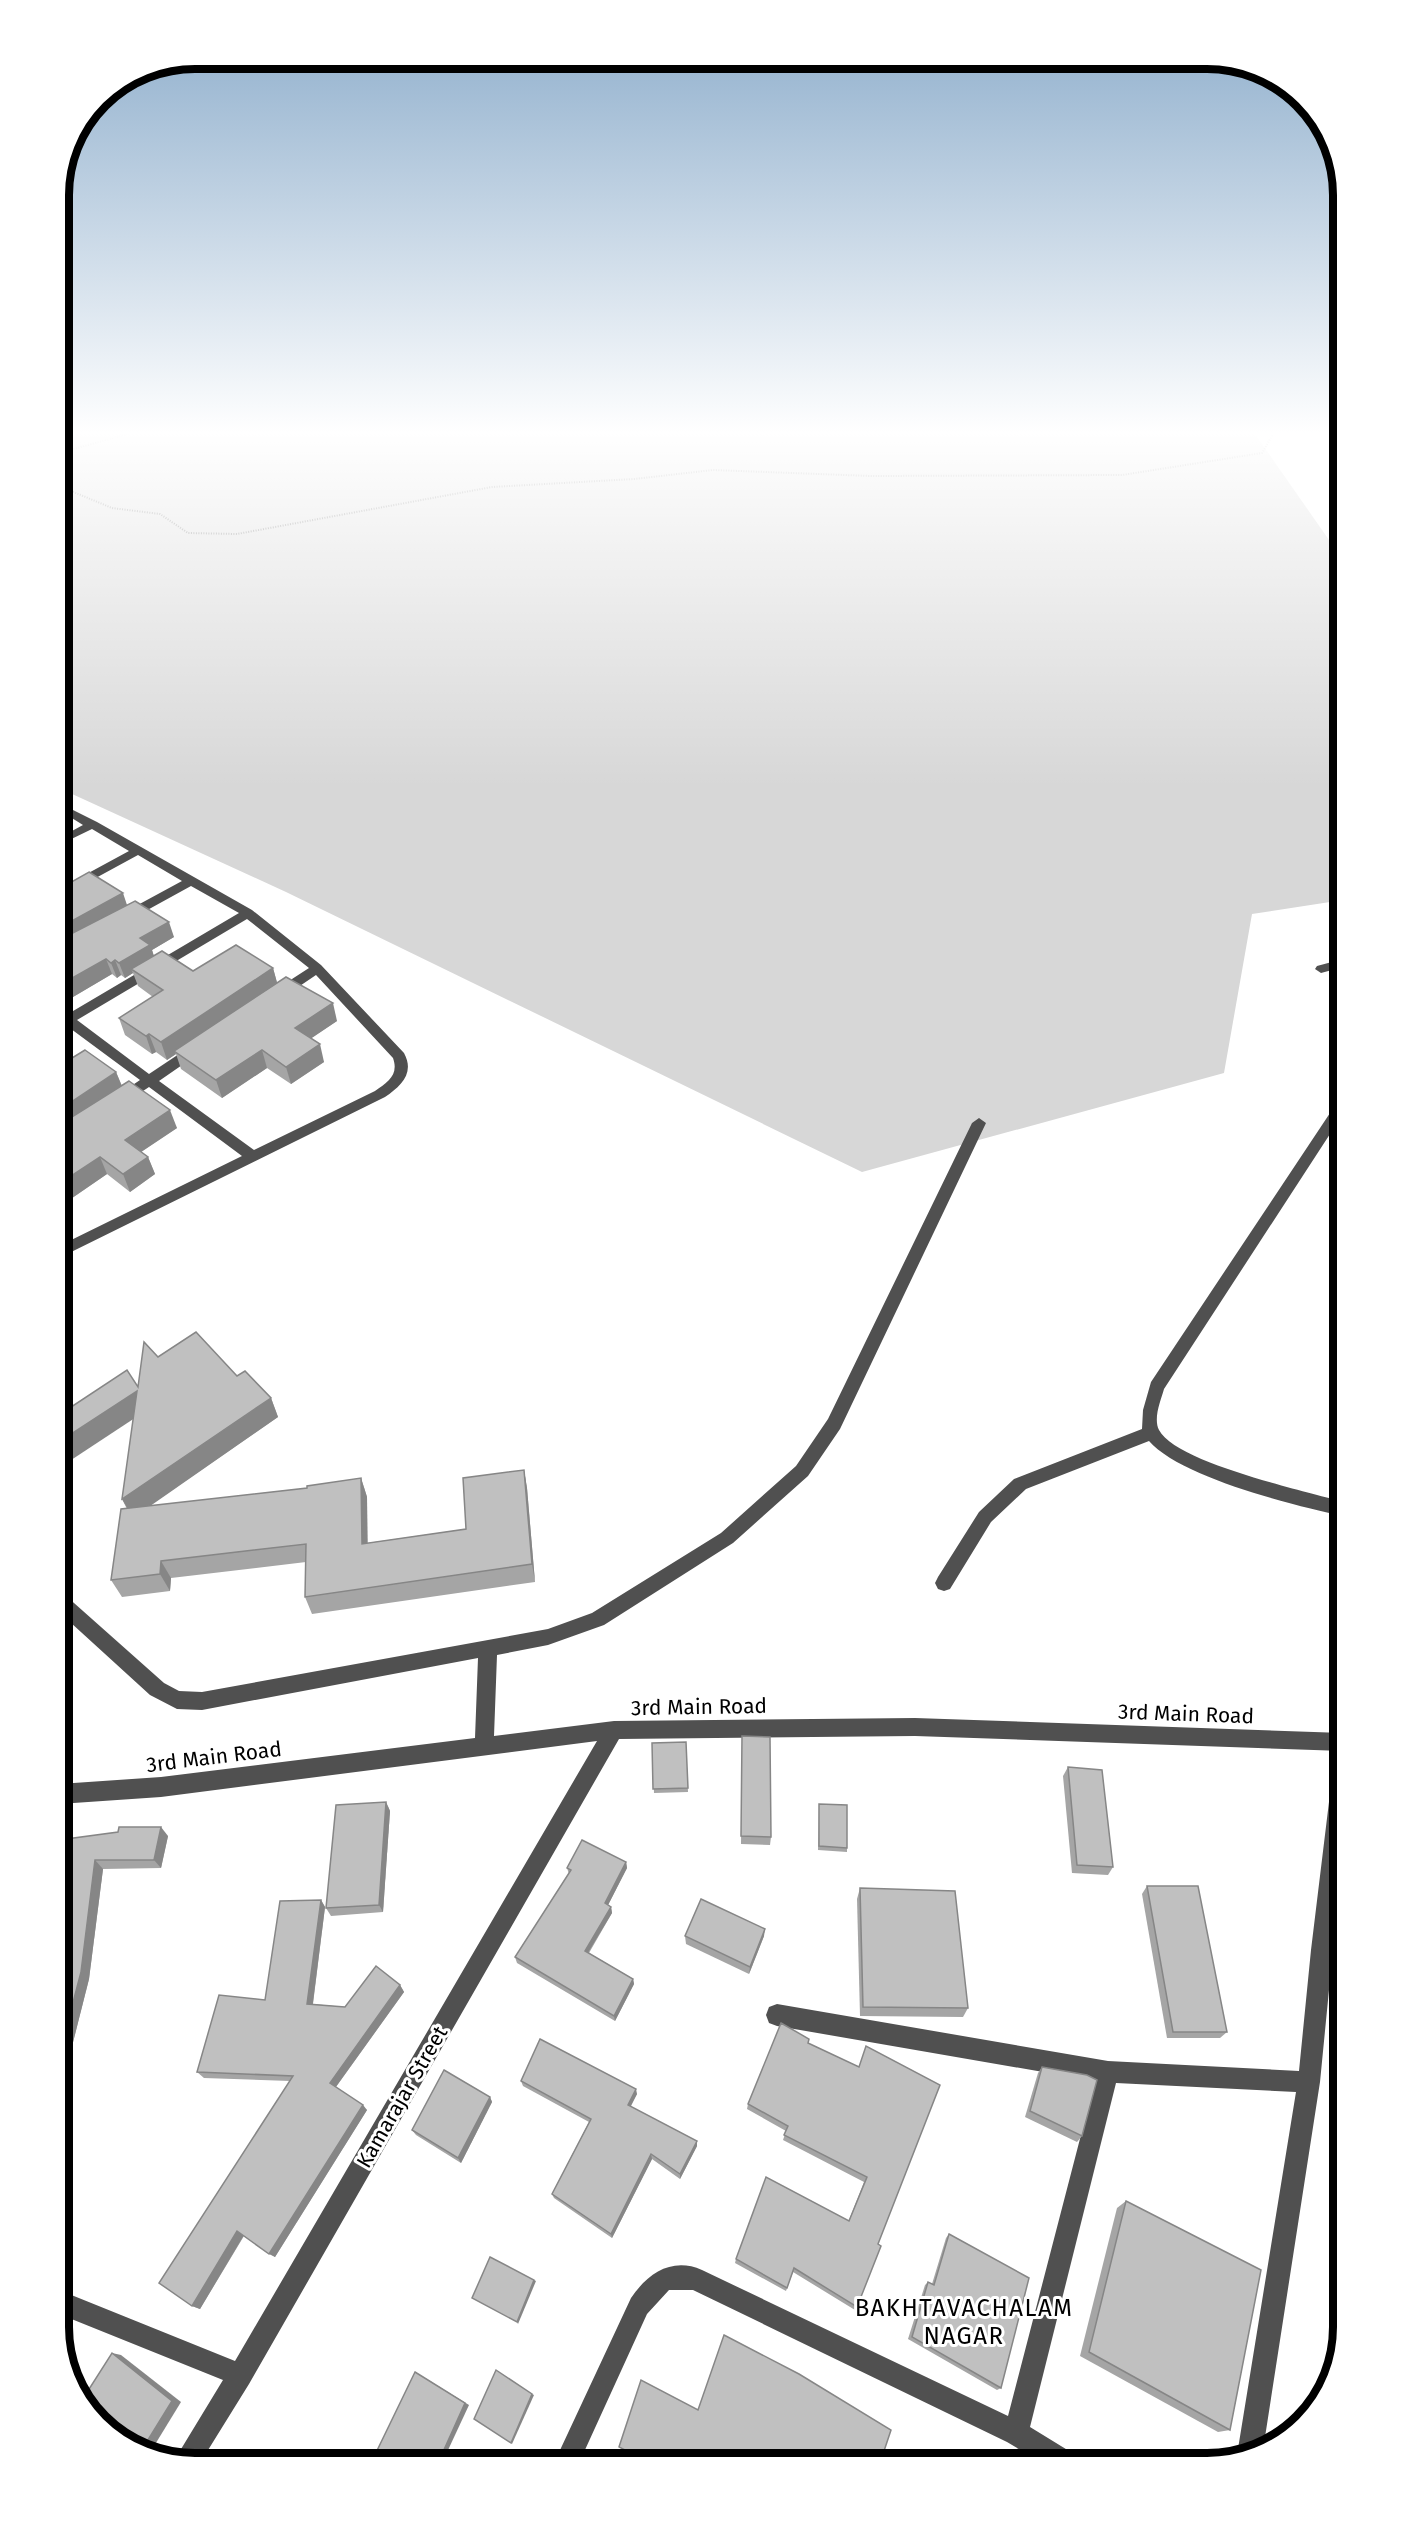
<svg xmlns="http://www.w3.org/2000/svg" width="1402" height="2522" font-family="'Fira Sans',sans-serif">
  <rect width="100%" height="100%" fill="#fff"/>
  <path fill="#d7d7d7" d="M 59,434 L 1255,434 L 1343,560 L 1343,900 L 1252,914 L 1224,1073 L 862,1172 L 286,892 L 59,788 Z"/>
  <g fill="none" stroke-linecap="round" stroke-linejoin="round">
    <g stroke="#727272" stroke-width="2" stroke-dasharray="1 1.5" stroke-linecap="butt">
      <path d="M 59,453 L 128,434"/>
      <path d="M 59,486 L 112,508 L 160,514 L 188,533 L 237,534 L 492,487 L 634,479 L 713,470 L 871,476 L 1122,475 L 1262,453 L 1273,434"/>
    </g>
    <g fill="#505050" fill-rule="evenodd">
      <path d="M 59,803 L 97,822 L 252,910 L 321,965 L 404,1053 C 415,1073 401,1086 385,1097 L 59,1258 L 59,1246 L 242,1156 L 149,1087 L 128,1101 L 118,1101 L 116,1098 L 118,1095 L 140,1080 L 67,1026 L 59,1028 L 59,1010 L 68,1014 L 239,913 L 191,886 L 131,919 L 123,919 L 123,913 L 182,881 L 138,855 L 59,898 L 59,889 L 129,851 L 92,829 L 59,845 L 59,838 L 83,825 L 59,810 ZM 247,919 L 309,968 L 275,990 L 275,996 L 285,996 L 316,975 L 393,1058 C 399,1075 388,1082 375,1091 L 254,1150 L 159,1081 L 198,1054 L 200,1051 L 198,1048 L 188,1048 L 149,1074 L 77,1020 Z"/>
      <path d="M 1343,959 L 1343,967 L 1321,973 L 1315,969 L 1317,966 Z"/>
      <path d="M 1343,1099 L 1343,1114 L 1164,1389 C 1161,1400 1153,1418 1159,1430 C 1176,1463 1306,1491 1343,1502 L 1343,1516 C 1295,1506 1180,1477 1149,1441 L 1026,1489 L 991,1522 L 950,1589 L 944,1591 L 938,1589 L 935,1583 L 938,1577 L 979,1512 L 1014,1479 L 1142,1429 L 1143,1410 L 1151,1382 L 1338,1101 Z"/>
      <path d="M 979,1118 L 986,1123 L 840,1429 L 808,1476 L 733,1543 L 604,1625 L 548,1645 L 497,1655 L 494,1736 L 614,1721 L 915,1718 L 1343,1733 L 1343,1751 L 915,1736 L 619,1739 L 249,2384 L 200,2463 L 187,2463 L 175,2459 L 223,2380 L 59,2314 L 59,2290 L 235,2361 L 597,1741 L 161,1797 L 59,1804 L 59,1784 L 161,1777 L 475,1738 L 478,1658 L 202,1710 L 177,1709 L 150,1695 L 59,1612 L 59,1593 L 65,1595 L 164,1683 L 179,1691 L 202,1692 L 548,1629 L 592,1613 L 721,1533 L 796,1466 L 828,1419 L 972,1123 Z"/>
      <path d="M 1343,1759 L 1343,1847 L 1320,2082 L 1263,2450 L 1259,2453 L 1238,2457 L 1237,2455 L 1296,2092 L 1116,2083 L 1030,2427 L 1074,2454 L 1077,2463 L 1042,2463 L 1007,2442 L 693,2290 L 669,2290 L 647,2314 L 579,2463 L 554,2463 L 631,2298 C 648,2273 672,2257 702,2270 L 1008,2416 L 1095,2081 L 777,2026 L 769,2023 L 766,2015 L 769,2007 L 777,2004 L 1108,2061 L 1299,2071 L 1311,1950 L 1333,1769 L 1336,1762 Z"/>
    </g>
  </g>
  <g fill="#a5a5a5">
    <path d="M 59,889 L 127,905 L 174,937 L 152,950 L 154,956 L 193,971 L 273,968 L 277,983 L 337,1021 L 311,1038 L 324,1062 L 291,1084 L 267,1068 L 222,1098 L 181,1069 L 176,1054 L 167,1060 L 156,1052 L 152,1054 L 125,1035 L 119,1018 L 153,997 L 138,986 L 133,973 L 125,978 L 121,975 L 117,978 L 112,974 L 73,997 L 59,986 Z"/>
    <path d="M 116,1072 L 122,1086 L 177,1128 L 141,1152 L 148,1157 L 155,1174 L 130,1192 L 107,1174 L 59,1207 Z"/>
    <path d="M 158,1357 L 237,1376 L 271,1398 L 278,1417 L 149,1506 L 307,1488 L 361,1478 L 367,1497 L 367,1543 L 466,1529 L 524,1470 L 527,1488 L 535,1582 L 312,1614 L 305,1597 L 306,1562 L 171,1578 L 170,1591 L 122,1597 L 111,1580 L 127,1509 L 122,1499 L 138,1387 Z"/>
    <path d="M 686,1742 L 688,1792 L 654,1793 L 652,1743 Z"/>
    <path d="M 742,1745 L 771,1837 L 770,1845 L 741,1844 Z"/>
    <path d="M 1068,1767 L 1113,1867 L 1108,1875 L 1072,1873 L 1063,1776 Z"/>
    <path d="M 386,1802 L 390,1811 L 383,1912 L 331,1916 L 326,1908 Z"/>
    <path d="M 819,1804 L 847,1848 L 847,1852 L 818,1850 Z"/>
    <path d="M 168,1836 L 161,1868 L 103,1869 L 89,1979 L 66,2070 L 59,2070 L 59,1840 Z"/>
    <path d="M 626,1862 L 627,1868 L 608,1905 L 611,1907 L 612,1913 L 589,1953 L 633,1979 L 634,1984 L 615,2021 L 517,1963 L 515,1957 L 569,1874 L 567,1868 Z"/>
    <path d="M 1147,1886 L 1227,2032 L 1220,2038 L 1167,2038 L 1142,1894 Z"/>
    <path d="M 860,1888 L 968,2008 L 963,2017 L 860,2016 L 857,1899 Z"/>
    <path d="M 321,1900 L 325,1907 L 313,2004 L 345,2007 L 400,1985 L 404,1992 L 336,2087 L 367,2110 L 275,2257 L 244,2236 L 200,2309 L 192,2306 L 290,2081 L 204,2078 L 197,2072 L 265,2000 Z"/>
    <path d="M 685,1936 L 764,1936 L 749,1974 L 686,1944 Z"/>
    <path d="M 808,2043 L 859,2067 L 878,2244 L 857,2307 L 855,2310 L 793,2272 L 786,2291 L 735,2263 L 736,2259 L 849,2220 L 864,2182 L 783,2140 L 786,2131 L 747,2109 L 748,2104 Z"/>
    <path d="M 1042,2067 L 1082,2136 L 1077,2142 L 1025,2117 L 1038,2073 Z"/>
    <path d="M 521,2081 L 637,2094 L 630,2106 L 697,2146 L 680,2179 L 652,2159 L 612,2238 L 554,2198 L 552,2194 L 589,2122 L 523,2086 Z"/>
    <path d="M 490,2097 L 492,2102 L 461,2163 L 416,2135 L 412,2130 Z"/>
    <path d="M 1126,2201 L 1230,2430 L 1218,2432 L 1080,2356 L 1117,2208 Z"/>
    <path d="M 949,2234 L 1001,2388 L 997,2390 L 908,2339 L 925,2285 L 928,2282 L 932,2284 L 946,2238 Z"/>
  </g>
  <g fill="#868686">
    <path d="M 123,893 L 128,908 L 59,947 L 59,928 Z"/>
    <path d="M 169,922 L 174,937 L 152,950 L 155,960 L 131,969 L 133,973 L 125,978 L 119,963 L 140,938 Z"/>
    <path d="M 106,959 L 112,974 L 73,997 L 67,981 Z"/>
    <path d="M 115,960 L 121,975 L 117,978 L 111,963 Z"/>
    <path d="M 273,968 L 278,986 L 174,1051 L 176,1054 L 167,1060 L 161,1042 Z"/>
    <path d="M 333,1003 L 337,1021 L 300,1046 L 295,1028 Z"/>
    <path d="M 149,1034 L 156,1052 L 152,1054 L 146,1036 Z"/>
    <path d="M 320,1044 L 324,1062 L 291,1084 L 286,1067 Z"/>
    <path d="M 262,1050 L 267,1068 L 222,1098 L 216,1080 Z"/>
    <path d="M 116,1072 L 123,1089 L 59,1133 L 59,1110 Z"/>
    <path d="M 170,1110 L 177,1128 L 132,1158 L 125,1140 Z"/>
    <path d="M 100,1157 L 107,1174 L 59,1207 L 59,1184 Z"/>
    <path d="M 148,1157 L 155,1174 L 130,1192 L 123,1174 Z"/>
    <path d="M 137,1391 L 147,1410 L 59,1468 L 59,1442 Z"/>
    <path d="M 271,1398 L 278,1417 L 133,1518 L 122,1499 Z"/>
    <path d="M 524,1470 L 527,1488 L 535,1582 L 532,1564 Z"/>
    <path d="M 361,1478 L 367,1497 L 368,1561 L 362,1544 Z"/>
    <path d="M 161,1561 L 171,1578 L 170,1591 L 160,1574 Z"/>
    <path d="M 61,1621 L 72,1636 L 59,1647 L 59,1624 Z"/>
    <path d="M 386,1802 L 390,1811 L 383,1912 L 379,1905 Z"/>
    <path d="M 161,1827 L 168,1836 L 161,1868 L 154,1860 Z"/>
    <path d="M 95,1860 L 103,1869 L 89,1979 L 66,2070 L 59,2065 L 59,2056 Z"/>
    <path d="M 626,1862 L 627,1868 L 606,1909 L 605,1903 Z"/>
    <path d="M 321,1900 L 325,1907 L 312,2010 L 307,2004 Z"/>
    <path d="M 611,1907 L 612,1913 L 586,1956 L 585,1951 Z"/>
    <path d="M 765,1929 L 764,1936 L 749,1974 L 750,1967 Z"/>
    <path d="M 633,1979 L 634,1984 L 615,2021 L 614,2016 Z"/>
    <path d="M 400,1985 L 404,1992 L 335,2088 L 330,2083 Z"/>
    <path d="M 636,2089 L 637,2094 L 629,2110 L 628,2105 Z"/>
    <path d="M 490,2097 L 492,2102 L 461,2163 L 458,2158 Z"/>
    <path d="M 363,2105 L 367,2110 L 275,2257 L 269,2254 Z"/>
    <path d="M 697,2141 L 697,2146 L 680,2179 L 680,2174 Z"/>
    <path d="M 651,2154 L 652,2159 L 612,2238 L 611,2234 Z"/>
    <path d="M 237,2231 L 244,2235 L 200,2309 L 192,2306 Z"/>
    <path d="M 534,2280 L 536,2281 L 518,2324 L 517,2322 Z"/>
    <path d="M 112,2353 L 121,2355 L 181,2402 L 151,2451 L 143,2448 Z"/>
    <path d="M 415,2372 L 469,2405 L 442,2463 L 438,2463 Z"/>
    <path d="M 532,2394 L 534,2395 L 512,2444 L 511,2443 Z"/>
  </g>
  <g fill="#c0c0c0" stroke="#868686" stroke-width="1.5">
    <path d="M 89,872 L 123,893 L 59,928 L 59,889 Z"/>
    <path d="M 135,901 L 169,922 L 140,938 L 150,945 L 119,963 L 115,960 L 111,963 L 106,959 L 67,981 L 59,976 L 59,940 Z"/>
    <path d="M 236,945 L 273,968 L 161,1042 L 149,1034 L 146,1036 L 119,1018 L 163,990 L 131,969 L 162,951 L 193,971 Z"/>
    <path d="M 286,977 L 333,1003 L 295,1028 L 320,1044 L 286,1067 L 262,1050 L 216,1080 L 174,1051 Z"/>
    <path d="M 85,1050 L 116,1072 L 59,1110 L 59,1066 Z"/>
    <path d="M 129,1081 L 170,1110 L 125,1140 L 148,1157 L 123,1174 L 100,1157 L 59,1184 L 59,1125 Z"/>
    <path d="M 196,1332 L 237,1376 L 245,1371 L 271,1398 L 122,1499 L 137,1391 L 59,1442 L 59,1415 L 127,1370 L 138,1387 L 144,1342 L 158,1357 Z"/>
    <path d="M 524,1470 L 532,1564 L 305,1597 L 306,1544 L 161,1561 L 160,1574 L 111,1580 L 121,1509 L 307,1488 L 307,1486 L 361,1478 L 362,1544 L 466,1529 L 463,1478 Z"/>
    <path d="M 742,1736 L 770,1737 L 771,1837 L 741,1836 Z"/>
    <path d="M 686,1742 L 688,1788 L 653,1789 L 652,1743 Z"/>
    <path d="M 1068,1767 L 1102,1770 L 1113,1867 L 1077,1865 Z"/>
    <path d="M 386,1802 L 379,1905 L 326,1908 L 336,1805 Z"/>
    <path d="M 819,1804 L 847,1805 L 847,1848 L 819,1846 Z"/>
    <path d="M 119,1827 L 161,1827 L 154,1860 L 95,1860 L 81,1972 L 59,2056 L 59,1840 L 118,1832 Z"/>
    <path d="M 582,1840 L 626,1862 L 605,1903 L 611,1907 L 585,1951 L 633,1979 L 614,2016 L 515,1957 L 571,1870 L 567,1868 Z"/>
    <path d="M 1147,1886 L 1198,1886 L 1227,2032 L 1173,2032 Z"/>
    <path d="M 860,1888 L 955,1891 L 968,2008 L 863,2007 Z"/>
    <path d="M 701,1899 L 765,1929 L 750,1967 L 685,1936 Z"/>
    <path d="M 321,1900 L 307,2004 L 345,2007 L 376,1966 L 400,1985 L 330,2083 L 363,2105 L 269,2254 L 237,2231 L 192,2306 L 159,2283 L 293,2076 L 197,2072 L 219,1995 L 265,2000 L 280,1901 Z"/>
    <path d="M 781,2023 L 809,2039 L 808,2043 L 859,2067 L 866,2046 L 940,2085 L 878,2244 L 881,2246 L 857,2307 L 794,2268 L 787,2288 L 736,2259 L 766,2177 L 849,2221 L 867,2177 L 784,2135 L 788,2126 L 748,2104 Z"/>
    <path d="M 540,2039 L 636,2089 L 628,2105 L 697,2141 L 680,2174 L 651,2154 L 611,2234 L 552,2194 L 591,2119 L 521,2081 Z"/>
    <path d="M 1042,2067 L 1087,2075 L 1097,2080 L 1082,2136 L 1030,2111 Z"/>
    <path d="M 444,2070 L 490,2097 L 458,2158 L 412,2130 Z"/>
    <path d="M 1126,2201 L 1261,2270 L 1230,2430 L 1089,2352 Z"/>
    <path d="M 949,2234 L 1029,2278 L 1001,2388 L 912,2337 L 928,2282 L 934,2285 Z"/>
    <path d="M 490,2257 L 534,2280 L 517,2322 L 472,2298 Z"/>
    <path d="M 724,2335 L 799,2374 L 891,2430 L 880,2463 L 650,2463 L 619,2447 L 641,2380 L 698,2410 Z"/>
    <path d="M 112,2353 L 172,2401 L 143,2448 L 119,2440 L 84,2397 Z"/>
    <path d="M 496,2370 L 532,2394 L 511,2443 L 474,2419 Z"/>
    <path d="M 415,2372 L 465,2403 L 438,2463 L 371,2463 Z"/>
  </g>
  <linearGradient id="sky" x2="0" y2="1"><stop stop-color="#8aabca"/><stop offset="0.55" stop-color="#fff"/><stop offset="1" stop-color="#fff" stop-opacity="0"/></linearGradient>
  <rect width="1402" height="787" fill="url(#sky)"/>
  <g text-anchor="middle" stroke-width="6" stroke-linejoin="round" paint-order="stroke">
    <g font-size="21" fill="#000" stroke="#fff">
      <text transform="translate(699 1707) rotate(-1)" y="7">3rd Main Road</text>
      <text transform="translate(1186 1714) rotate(2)" y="7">3rd Main Road</text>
      <text transform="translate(214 1757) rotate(-7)" y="7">3rd Main Road</text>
      <text transform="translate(402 2097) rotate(-60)" y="7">Kamarajar Street</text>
    </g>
    <g font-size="24" letter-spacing="1.5" fill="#000" stroke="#fff">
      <text x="964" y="2316">BAKHTAVACHALAM<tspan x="964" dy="28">NAGAR</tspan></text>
    </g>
  </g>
  <path d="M0 0H1402V2522H0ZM195 69H1207A126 126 0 0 1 1333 195V2327A126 126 0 0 1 1207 2453H195A126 126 0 0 1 69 2327V195A126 126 0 0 1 195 69Z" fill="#fff" fill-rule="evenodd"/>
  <path fill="none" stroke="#000" stroke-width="8" d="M195 69H1207A126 126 0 0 1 1333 195V2327A126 126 0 0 1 1207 2453H195A126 126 0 0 1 69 2327V195A126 126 0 0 1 195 69Z"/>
</svg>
